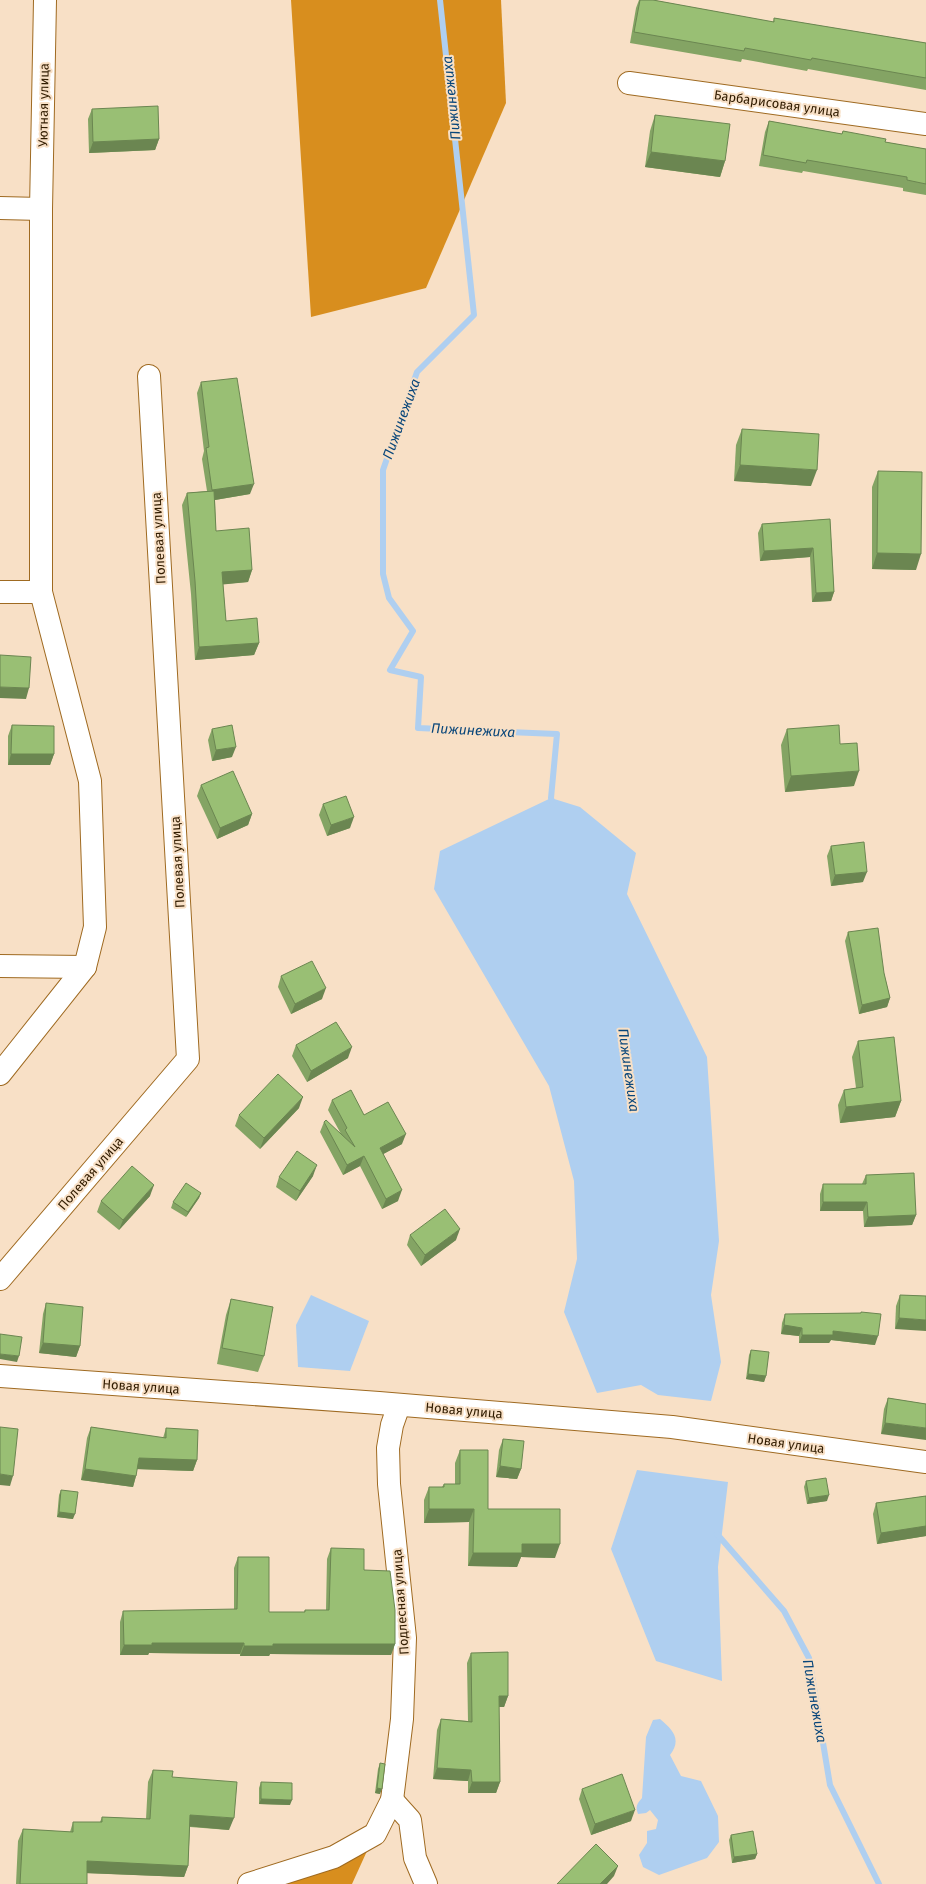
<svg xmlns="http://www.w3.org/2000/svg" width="926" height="1884" font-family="'Fira Sans',sans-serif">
  <rect width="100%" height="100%" fill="#f8e0c6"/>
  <g fill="#d88e1e">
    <path d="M 291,0 L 501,0 L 506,103 L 426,288 L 311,317 Z"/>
    <path d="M 372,1840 L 352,1884 L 286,1884 Z"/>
  </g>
  <g fill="#afcff0">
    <path d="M 551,798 L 580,807 L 636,853 L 627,894 L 707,1057 L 719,1241 L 711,1295 L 721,1362 L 711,1401 L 658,1395 L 641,1385 L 597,1393 L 564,1312 L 577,1259 L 574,1181 L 549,1086 L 434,889 L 440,851 Z"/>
    <path d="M 311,1295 L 369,1321 L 350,1371 L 298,1367 L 296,1325 Z"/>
    <path d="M 637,1470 L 728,1482 L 718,1567 L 722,1681 L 656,1661 L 611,1549 Z"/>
    <path d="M 660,1719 C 673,1730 682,1739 670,1755 L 681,1776 L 701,1781 L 718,1816 L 719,1842 L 707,1858 L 659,1875 L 643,1867 L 639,1855 L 647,1843 L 647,1831 L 656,1829 L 658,1820 L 650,1810 L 646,1813 L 638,1814 C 635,1806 637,1804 642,1798 L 646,1737 L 653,1720 Z"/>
  </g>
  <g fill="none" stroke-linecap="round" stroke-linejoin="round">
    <g stroke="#afcff0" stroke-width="6">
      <path d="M 440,0 L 474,315 L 417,372 L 383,470 L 383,574 L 389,598 L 413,631 L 390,670 L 421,677 L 418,728 L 557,734 L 551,798 L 553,805"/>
      <path d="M 717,1534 L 784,1611 L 809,1658 L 830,1785 L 879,1884"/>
    </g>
    <defs>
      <g id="minor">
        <path d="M 629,83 L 926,124"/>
        <path d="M 0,208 L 41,209"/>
        <path d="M 0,592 L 41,592"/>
        <path d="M 0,966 L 85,967"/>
        <path d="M 0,1074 L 85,967 L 95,927 L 90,781 L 41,592 L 41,209 L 45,0"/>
        <path d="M 0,1279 L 188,1059 L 149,376"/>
        <path d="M 392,1800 L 410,1820 L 415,1858 L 426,1884"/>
        <path d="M 249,1884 L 334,1857 L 375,1834 L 392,1800 L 402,1719 L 405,1638 L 389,1484 L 388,1448 L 392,1425 L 399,1405"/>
      </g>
      <path id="tertiary" d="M 0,1376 L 379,1403 L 672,1427 L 926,1462"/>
    </defs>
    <use href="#minor" stroke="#9f6a21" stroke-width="24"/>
    <use href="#tertiary" stroke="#9f6a21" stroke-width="24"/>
    <use href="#minor" stroke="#fff" stroke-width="22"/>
    <use href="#tertiary" stroke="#fff" stroke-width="22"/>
  </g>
  <g fill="#84a464">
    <path d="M 639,0 L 653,0 L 773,22 L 774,18 L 926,43 L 926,90 L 808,69 L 807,71 L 742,59 L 741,62 L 630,43 L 636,8 Z"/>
    <path d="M 92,109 L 159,139 L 155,150 L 89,153 L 88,119 Z"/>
    <path d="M 655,115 L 725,161 L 720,177 L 645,167 L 650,131 Z"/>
    <path d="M 769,121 L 842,134 L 843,131 L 885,142 L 926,149 L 926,195 L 903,191 L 903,188 L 803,171 L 802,173 L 759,166 L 765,132 Z"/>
    <path d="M 201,382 L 250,494 L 215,500 L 216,531 L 252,570 L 248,582 L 223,584 L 226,621 L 259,643 L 254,655 L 195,660 L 191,594 L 182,505 L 187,493 L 207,491 L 202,459 L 204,451 L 197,393 Z"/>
    <path d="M 742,429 L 811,486 L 734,481 L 736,445 Z"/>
    <path d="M 878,471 L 916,570 L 872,569 L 872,487 Z"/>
    <path d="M 830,519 L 834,592 L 831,601 L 812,602 L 810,557 L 760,561 L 758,533 L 762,524 Z"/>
    <path d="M 12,725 L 54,754 L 50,765 L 8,765 L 8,736 Z"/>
    <path d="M 212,729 L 232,757 L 212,761 L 208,740 Z"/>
    <path d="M 787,729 L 840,744 L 854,786 L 785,792 L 781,745 Z"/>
    <path d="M 201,785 L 252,814 L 248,825 L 217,839 L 197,796 Z"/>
    <path d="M 323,804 L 350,828 L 327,836 L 319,815 Z"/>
    <path d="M 831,846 L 863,882 L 831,886 L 827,856 Z"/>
    <path d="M 848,932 L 884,973 L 890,998 L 887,1007 L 859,1014 L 845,941 Z"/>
    <path d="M 281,976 L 322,999 L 291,1014 L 278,987 Z"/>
    <path d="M 858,1041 L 901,1101 L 895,1117 L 840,1123 L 838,1105 L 844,1090 L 856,1088 L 852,1057 Z"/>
    <path d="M 296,1045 L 348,1058 L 307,1082 L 292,1056 Z"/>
    <path d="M 332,1100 L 364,1115 L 402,1144 L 383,1154 L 398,1201 L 382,1209 L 360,1166 L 343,1175 L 320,1132 L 324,1122 L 341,1134 L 328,1110 Z"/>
    <path d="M 299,1108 L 260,1149 L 235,1126 L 239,1115 Z"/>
    <path d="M 866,1175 L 916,1215 L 912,1225 L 864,1227 L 863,1211 L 820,1211 L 820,1194 L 823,1184 L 862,1184 Z"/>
    <path d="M 313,1176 L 296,1201 L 276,1187 L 279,1177 Z"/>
    <path d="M 201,1193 L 199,1198 L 186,1217 L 171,1208 L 173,1202 Z"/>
    <path d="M 150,1196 L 119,1230 L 97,1212 L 101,1201 Z"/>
    <path d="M 410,1235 L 456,1240 L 421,1266 L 407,1245 Z"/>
    <path d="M 900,1295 L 926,1296 L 895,1329 L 896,1306 Z"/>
    <path d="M 231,1299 L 264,1356 L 258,1372 L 217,1364 L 226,1315 Z"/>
    <path d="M 46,1303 L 80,1346 L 76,1357 L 39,1353 L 43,1314 Z"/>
    <path d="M 861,1312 L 875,1345 L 831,1340 L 829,1343 L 799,1343 L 799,1336 L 781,1334 L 782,1323 L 785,1314 L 861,1313 Z"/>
    <path d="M 751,1350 L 766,1376 L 764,1382 L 746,1379 L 749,1355 Z"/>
    <path d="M 888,1398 L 926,1404 L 881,1434 L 884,1409 Z"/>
    <path d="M 91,1427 L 163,1438 L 166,1428 L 197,1460 L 193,1471 L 137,1469 L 136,1476 L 133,1487 L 81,1480 L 87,1438 Z"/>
    <path d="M 503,1439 L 521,1469 L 517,1479 L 496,1477 L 499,1450 Z"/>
    <path d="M 460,1450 L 488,1509 L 555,1558 L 521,1557 L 517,1567 L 468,1566 L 469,1522 L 424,1523 L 424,1500 L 429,1487 L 442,1487 L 444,1484 L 455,1484 L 455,1463 Z"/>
    <path d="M 806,1481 L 827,1501 L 807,1504 L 804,1487 Z"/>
    <path d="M 61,1490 L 73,1519 L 57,1517 L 59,1495 Z"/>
    <path d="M 926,1496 L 926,1536 L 877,1544 L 873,1514 L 876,1503 Z"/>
    <path d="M 331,1548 L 364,1570 L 395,1644 L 391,1655 L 270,1654 L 269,1656 L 240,1656 L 240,1654 L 149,1653 L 148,1655 L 120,1655 L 120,1622 L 123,1611 L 234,1610 L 234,1568 L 238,1557 L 269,1612 L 304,1612 L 305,1610 L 326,1610 L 327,1559 Z"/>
    <path d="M 471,1653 L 508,1696 L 504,1707 L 499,1707 L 500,1782 L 496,1793 L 468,1793 L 468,1781 L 433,1779 L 437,1730 L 441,1719 L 468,1721 L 467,1663 Z"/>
    <path d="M 380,1763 L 380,1794 L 375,1793 L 378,1769 Z"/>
    <path d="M 153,1770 L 172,1777 L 229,1830 L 190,1827 L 188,1866 L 184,1877 L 87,1873 L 87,1884 L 16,1884 L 18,1841 L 23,1829 L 70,1832 L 73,1822 L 100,1822 L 102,1817 L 146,1819 L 148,1782 Z"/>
    <path d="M 261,1782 L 290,1805 L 259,1804 L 259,1788 Z"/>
    <path d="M 582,1789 L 631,1821 L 591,1835 L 579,1799 Z"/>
    <path d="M 731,1835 L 757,1854 L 755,1859 L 732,1863 L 729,1840 Z"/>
  </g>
  <g fill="#6b8651">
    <path d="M 159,139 L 155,150 L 89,153 L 93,142 Z"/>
    <path d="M 651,152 L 725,161 L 720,177 L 645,167 Z"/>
    <path d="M 740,465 L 817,470 L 811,486 L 734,481 Z"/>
    <path d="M 254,484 L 250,494 L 209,501 L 212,490 Z"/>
    <path d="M 813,548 L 810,557 L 760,561 L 764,551 Z"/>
    <path d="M 877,553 L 921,554 L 916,570 L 872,569 Z"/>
    <path d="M 252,570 L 248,582 L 218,585 L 222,572 Z"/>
    <path d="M 834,592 L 831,601 L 812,602 L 816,593 Z"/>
    <path d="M 259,643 L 254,655 L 195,660 L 199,647 Z"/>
    <path d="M 0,687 L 29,688 L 26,699 L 0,698 Z"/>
    <path d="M 236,747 L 232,757 L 212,761 L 216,750 Z"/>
    <path d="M 11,754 L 54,754 L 50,765 L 8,765 Z"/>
    <path d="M 859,771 L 854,786 L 785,792 L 791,776 Z"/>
    <path d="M 252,814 L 248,825 L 217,839 L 220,828 Z"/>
    <path d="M 354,817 L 350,828 L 327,836 L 331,825 Z"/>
    <path d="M 867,872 L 863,882 L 831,886 L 835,875 Z"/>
    <path d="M 326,988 L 322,999 L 291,1014 L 295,1004 Z"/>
    <path d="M 890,998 L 887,1007 L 859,1014 L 862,1005 Z"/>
    <path d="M 352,1047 L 348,1058 L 307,1082 L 311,1071 Z"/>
    <path d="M 303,1097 L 299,1108 L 260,1149 L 264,1138 Z"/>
    <path d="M 901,1101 L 895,1117 L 840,1123 L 846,1107 Z"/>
    <path d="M 406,1134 L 402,1144 L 376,1158 L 380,1148 Z"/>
    <path d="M 364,1156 L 360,1166 L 343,1175 L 347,1165 Z"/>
    <path d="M 317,1165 L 313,1176 L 296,1201 L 300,1191 Z"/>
    <path d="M 154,1185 L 150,1196 L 119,1230 L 123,1220 Z"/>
    <path d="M 402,1190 L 398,1201 L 382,1209 L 386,1199 Z"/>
    <path d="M 201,1193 L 199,1198 L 186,1217 L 188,1212 Z"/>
    <path d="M 823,1202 L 867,1202 L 863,1211 L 820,1211 Z"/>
    <path d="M 916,1215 L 912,1225 L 864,1227 L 868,1217 Z"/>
    <path d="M 460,1229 L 456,1240 L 421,1266 L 425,1255 Z"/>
    <path d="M 899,1318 L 926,1320 L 926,1331 L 895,1329 Z"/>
    <path d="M 784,1325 L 802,1328 L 799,1336 L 781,1334 Z"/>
    <path d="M 833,1331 L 878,1336 L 875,1345 L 831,1340 L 829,1343 L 799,1343 L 802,1335 Z"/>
    <path d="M 43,1343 L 80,1346 L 76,1357 L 39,1353 Z"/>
    <path d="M 0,1354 L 19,1356 L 17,1362 L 0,1359 Z"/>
    <path d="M 748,1374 L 766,1376 L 764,1382 L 746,1379 Z"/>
    <path d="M 885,1423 L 926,1428 L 926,1440 L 881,1434 Z"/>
    <path d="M 139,1458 L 197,1460 L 193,1471 L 135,1469 Z"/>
    <path d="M 500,1466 L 521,1469 L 517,1479 L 496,1477 Z"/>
    <path d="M 85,1469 L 136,1476 L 133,1487 L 81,1480 Z"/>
    <path d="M 0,1474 L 13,1476 L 10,1486 L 0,1485 Z"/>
    <path d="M 829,1495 L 827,1501 L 807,1504 L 809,1498 Z"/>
    <path d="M 429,1509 L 474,1509 L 469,1522 L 424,1523 Z"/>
    <path d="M 59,1512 L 75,1514 L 73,1519 L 57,1517 Z"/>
    <path d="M 926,1526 L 926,1536 L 877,1544 L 881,1533 Z"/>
    <path d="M 522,1544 L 560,1544 L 555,1558 L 521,1557 L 517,1567 L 468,1566 L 473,1553 Z"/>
    <path d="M 152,1643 L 244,1643 L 240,1654 L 149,1653 L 148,1655 L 120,1655 L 124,1645 Z"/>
    <path d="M 273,1644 L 395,1644 L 391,1655 L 270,1654 L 269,1656 L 240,1656 L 244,1646 Z"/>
    <path d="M 499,1696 L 508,1696 L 504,1707 L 495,1707 Z"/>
    <path d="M 437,1768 L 471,1770 L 468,1781 L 433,1779 Z"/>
    <path d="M 472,1782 L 500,1782 L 496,1793 L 468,1793 Z"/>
    <path d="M 377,1788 L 382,1789 L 380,1794 L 375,1793 Z"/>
    <path d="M 261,1799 L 292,1800 L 290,1805 L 259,1804 Z"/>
    <path d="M 635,1810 L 631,1821 L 591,1835 L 595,1824 Z"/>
    <path d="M 190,1815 L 234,1818 L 229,1830 L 186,1826 Z"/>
    <path d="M 757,1854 L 755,1859 L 732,1863 L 734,1857 Z"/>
    <path d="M 87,1861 L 188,1866 L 184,1877 L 83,1873 Z"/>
    <path d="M 618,1866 L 614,1876 L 607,1884 L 600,1884 Z"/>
  </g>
  <g fill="#99bf74" stroke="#6b8651">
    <path d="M 640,0 L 653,0 L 774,22 L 774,18 L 926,43 L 926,78 L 812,58 L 811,60 L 745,48 L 744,51 L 634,32 Z"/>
    <path d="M 158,106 L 159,139 L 93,142 L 92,109 Z"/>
    <path d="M 655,115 L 730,124 L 725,161 L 651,152 Z"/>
    <path d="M 769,121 L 842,134 L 843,131 L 886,139 L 885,142 L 926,149 L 926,184 L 907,180 L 907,177 L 807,160 L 806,163 L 763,155 Z"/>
    <path d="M 237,378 L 254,484 L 212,490 L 206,448 L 209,447 L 201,382 Z"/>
    <path d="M 742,429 L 819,434 L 817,470 L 740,465 Z"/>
    <path d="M 878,471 L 922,472 L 921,554 L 877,553 Z"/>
    <path d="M 214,491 L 216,531 L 249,528 L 252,570 L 222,572 L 226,621 L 257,618 L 259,643 L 199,647 L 195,581 L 187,493 Z"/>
    <path d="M 830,519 L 834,592 L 816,593 L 813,548 L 764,551 L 762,524 Z"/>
    <path d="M 0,655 L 31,657 L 29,688 L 0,687 Z"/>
    <path d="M 12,725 L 54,726 L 54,754 L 11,754 Z"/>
    <path d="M 232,725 L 236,747 L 216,750 L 212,729 Z"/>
    <path d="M 839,725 L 840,744 L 857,743 L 859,771 L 791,776 L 787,729 Z"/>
    <path d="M 233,771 L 252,814 L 220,828 L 201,785 Z"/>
    <path d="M 346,796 L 354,817 L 331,825 L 323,804 Z"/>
    <path d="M 864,842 L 867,872 L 835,875 L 831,846 Z"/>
    <path d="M 878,928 L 884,973 L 890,998 L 862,1005 L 848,932 Z"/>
    <path d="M 312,961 L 326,988 L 295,1004 L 281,976 Z"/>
    <path d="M 336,1022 L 352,1047 L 311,1071 L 296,1045 Z"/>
    <path d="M 894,1037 L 901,1101 L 846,1107 L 844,1090 L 863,1087 L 858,1041 Z"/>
    <path d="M 278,1074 L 303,1097 L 264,1138 L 239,1115 Z"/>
    <path d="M 351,1090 L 364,1115 L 388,1102 L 406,1134 L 380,1148 L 402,1190 L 386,1199 L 364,1156 L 347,1165 L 324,1122 L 326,1120 L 355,1147 L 345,1130 L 347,1128 L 332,1100 Z"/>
    <path d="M 297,1151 L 317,1165 L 300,1191 L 279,1177 Z"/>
    <path d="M 132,1166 L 154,1185 L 123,1220 L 101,1201 Z"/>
    <path d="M 914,1173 L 916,1215 L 868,1217 L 867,1202 L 823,1202 L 823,1184 L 866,1184 L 866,1175 Z"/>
    <path d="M 186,1183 L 201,1193 L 188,1212 L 173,1202 Z"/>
    <path d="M 445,1209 L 460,1229 L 425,1255 L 410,1235 Z"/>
    <path d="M 900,1295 L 926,1296 L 926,1320 L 899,1318 Z"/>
    <path d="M 231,1299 L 273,1307 L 264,1356 L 222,1348 Z"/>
    <path d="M 46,1303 L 83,1307 L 80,1346 L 43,1343 Z"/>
    <path d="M 861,1312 L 881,1314 L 878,1336 L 833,1331 L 833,1335 L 802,1335 L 802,1328 L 784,1325 L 785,1314 L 861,1313 Z"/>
    <path d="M 0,1334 L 22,1337 L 19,1356 L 0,1354 Z"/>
    <path d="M 751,1350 L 769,1352 L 766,1376 L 748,1374 Z"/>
    <path d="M 888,1398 L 926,1404 L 926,1428 L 885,1423 Z"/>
    <path d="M 0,1427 L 18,1429 L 13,1476 L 0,1474 Z"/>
    <path d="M 91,1427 L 166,1438 L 166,1428 L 198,1430 L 197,1460 L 139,1458 L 136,1476 L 85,1469 Z"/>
    <path d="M 503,1439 L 524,1441 L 521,1469 L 500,1466 Z"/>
    <path d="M 460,1450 L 488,1450 L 488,1509 L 560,1509 L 560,1544 L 522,1544 L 522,1553 L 473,1553 L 474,1509 L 429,1509 L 429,1487 L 444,1487 L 444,1484 L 460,1484 Z"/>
    <path d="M 826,1478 L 829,1495 L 809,1498 L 806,1481 Z"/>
    <path d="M 61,1490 L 78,1492 L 75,1514 L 59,1512 Z"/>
    <path d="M 926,1496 L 926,1526 L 881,1533 L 876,1503 Z"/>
    <path d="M 331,1548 L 364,1549 L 364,1570 L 390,1571 L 395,1610 L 395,1644 L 273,1644 L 273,1646 L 244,1646 L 244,1643 L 152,1643 L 152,1645 L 124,1645 L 123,1611 L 237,1609 L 238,1557 L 269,1557 L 269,1612 L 305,1612 L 305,1610 L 329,1610 Z"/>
    <path d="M 508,1652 L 508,1696 L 499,1696 L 500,1782 L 472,1782 L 471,1770 L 437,1768 L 441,1719 L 472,1722 L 471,1653 Z"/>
    <path d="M 380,1763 L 385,1764 L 382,1789 L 377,1788 Z"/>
    <path d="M 153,1770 L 173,1771 L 172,1777 L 237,1782 L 234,1818 L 190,1815 L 188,1866 L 87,1861 L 87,1884 L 20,1884 L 23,1829 L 73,1832 L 73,1822 L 102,1822 L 102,1817 L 150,1819 Z"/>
    <path d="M 622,1774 L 635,1810 L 595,1824 L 582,1789 Z"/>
    <path d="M 261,1782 L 292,1783 L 292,1800 L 261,1799 Z"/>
    <path d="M 753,1831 L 757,1854 L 734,1857 L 731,1835 Z"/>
    <path d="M 596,1844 L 618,1866 L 600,1884 L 557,1884 Z"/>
  </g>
  <g text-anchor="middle" stroke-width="4" stroke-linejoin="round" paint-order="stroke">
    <g font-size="13" fill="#311c00" stroke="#f8e0c6">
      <text transform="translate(777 103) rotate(8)" y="5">Барбарисовая улица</text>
      <text transform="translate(43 105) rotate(-89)" y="5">Уютная улица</text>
      <text transform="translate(158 538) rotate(-93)" y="5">Полевая улица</text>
      <text transform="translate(177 862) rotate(-93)" y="5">Полевая улица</text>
      <text transform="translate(90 1173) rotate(-49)" y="5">Полевая улица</text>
      <text transform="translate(141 1386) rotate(4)" y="5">Новая улица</text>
      <text transform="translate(464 1410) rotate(5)" y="5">Новая улица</text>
      <text transform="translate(786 1443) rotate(8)" y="5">Новая улица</text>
      <text transform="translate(400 1602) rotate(-94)" y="5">Подлесная улица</text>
    </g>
    <g font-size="14" font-style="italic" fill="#09467a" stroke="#f8e0c6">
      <text transform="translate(451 98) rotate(-96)" y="5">Пижинежиха</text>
      <text transform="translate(401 419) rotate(-70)" y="5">Пижинежиха</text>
      <text transform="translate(473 730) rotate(3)" y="5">Пижинежиха</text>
      <text transform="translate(629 1070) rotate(82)" y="5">Пижинежиха</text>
      <text transform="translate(815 1701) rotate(80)" y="5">Пижинежиха</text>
    </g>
  </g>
</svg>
